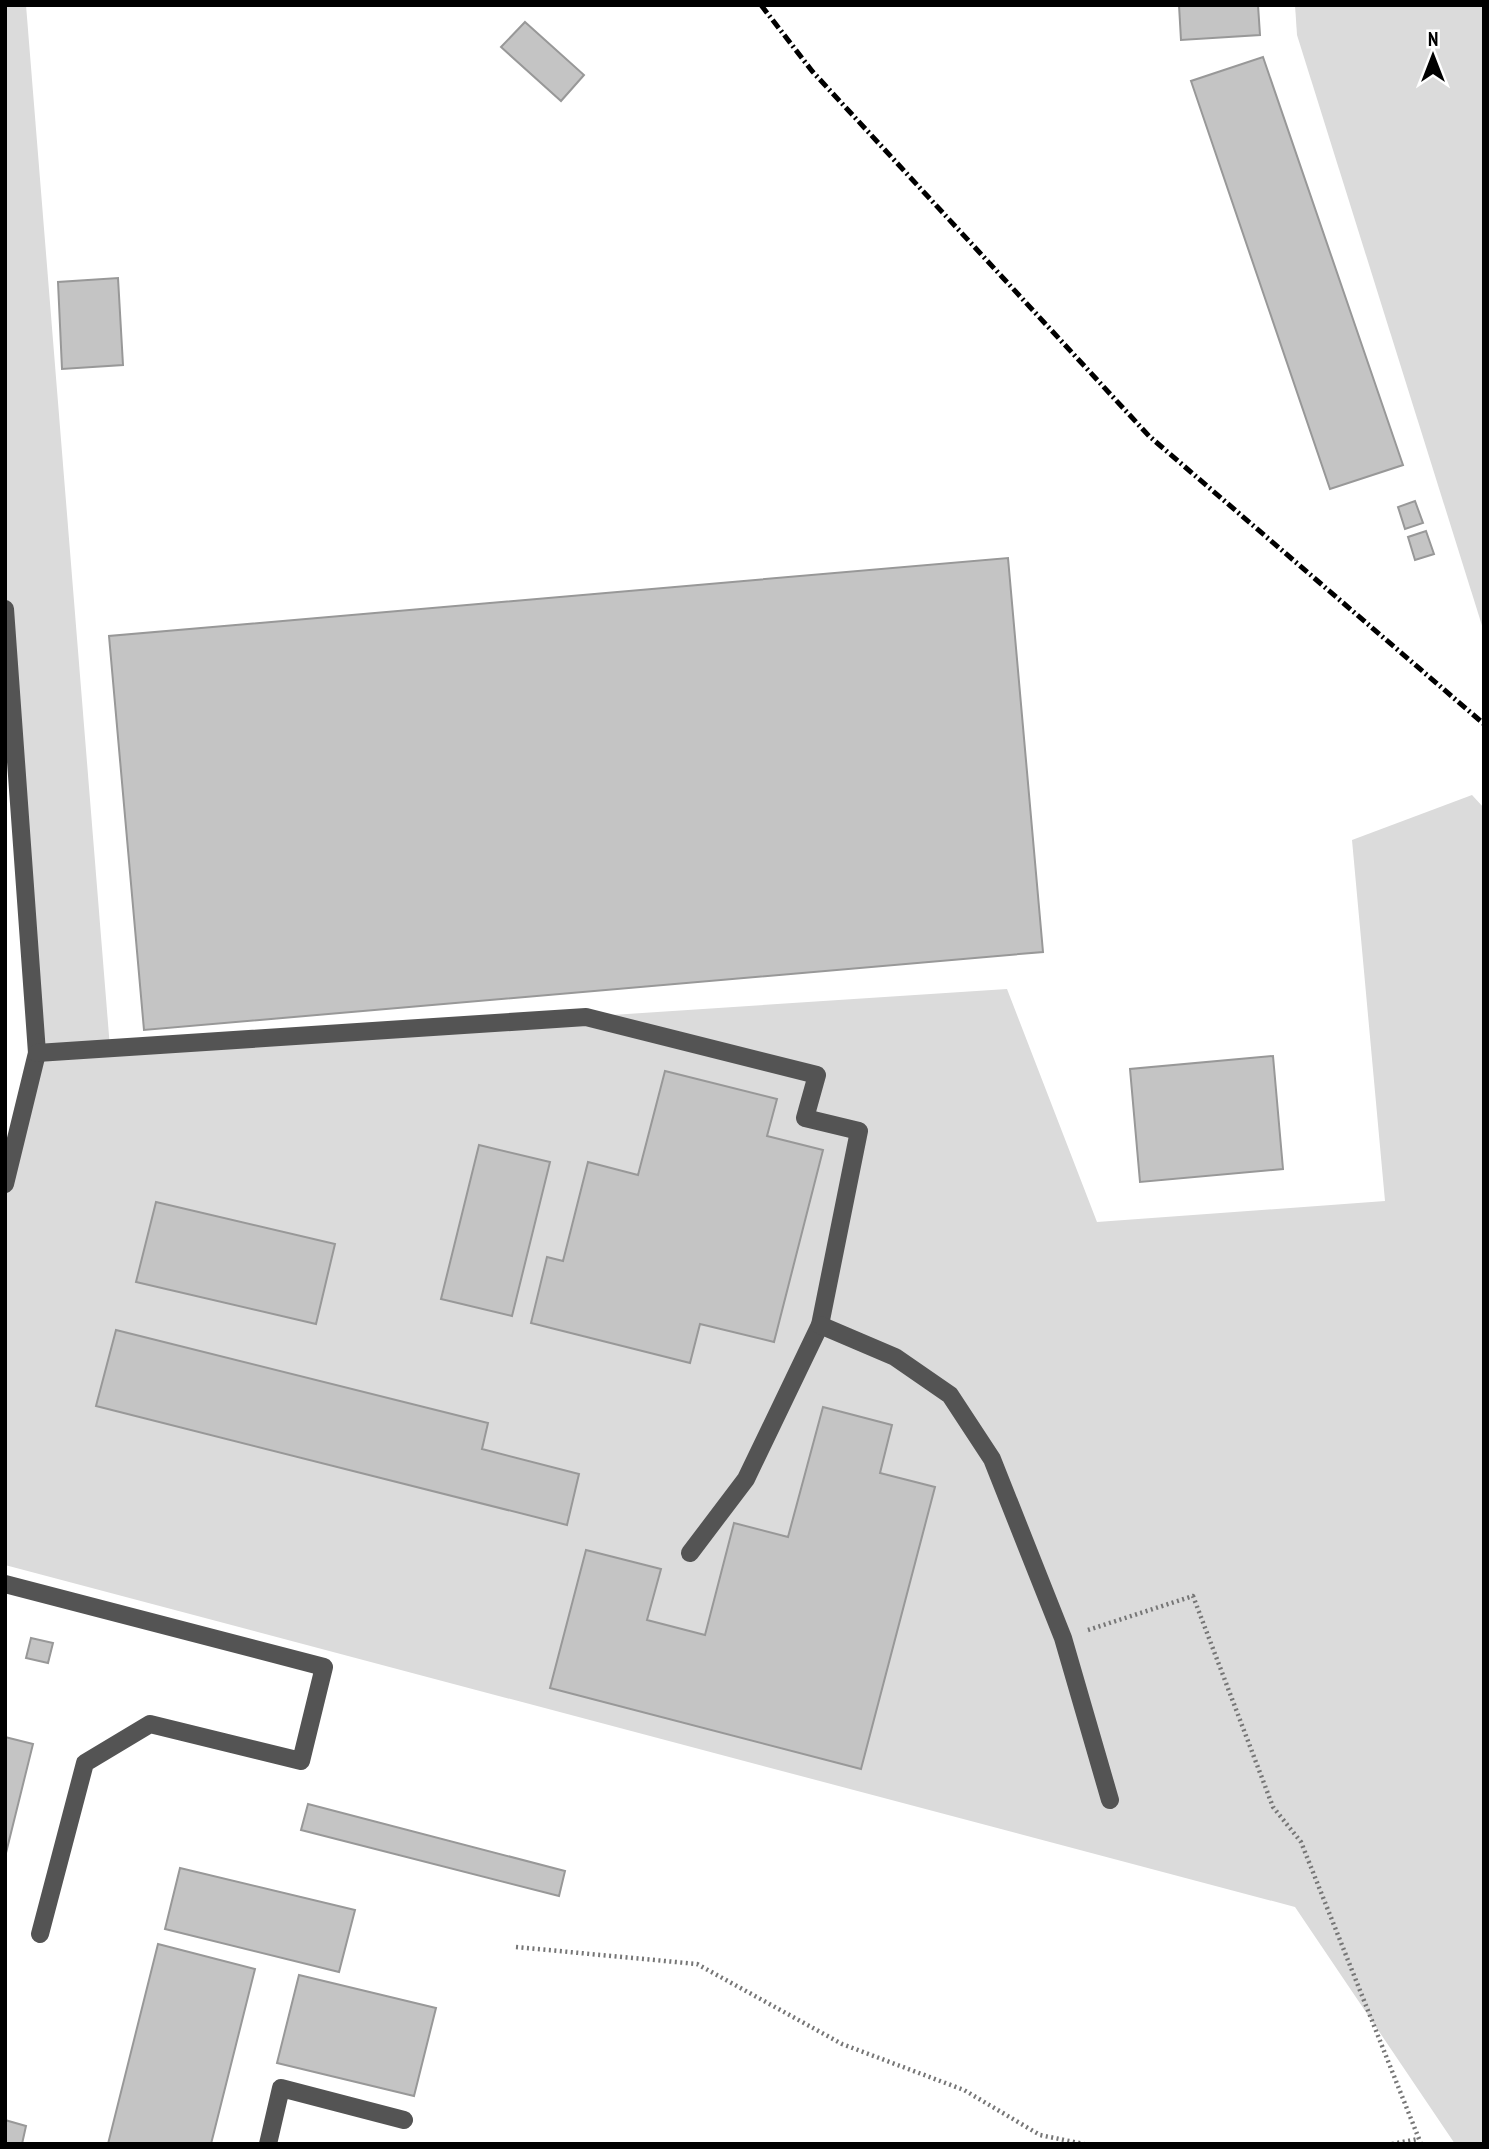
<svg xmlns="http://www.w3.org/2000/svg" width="1489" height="2149" font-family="'PT Sans Narrow',sans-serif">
  <rect width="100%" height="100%" fill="#fff"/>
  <g fill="#dbdbdb">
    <path d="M 5,5 L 26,5 L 110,1048 L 1007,989 L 1097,1222 L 1385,1201 L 1352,840 L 1472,795 L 1484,808 L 1484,2144 L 1455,2144 L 1295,1907 L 5,1565 L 5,1184 L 37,1053 L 5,609 Z"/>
    <path d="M 1295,5 L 1484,5 L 1484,632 L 1297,35 Z"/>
  </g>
  <g fill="#c4c4c4" stroke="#989898" stroke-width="2">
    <path d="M 1179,5 L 1258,5 L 1260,35 L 1181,40 Z"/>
    <path d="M 525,22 L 584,75 L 561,101 L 501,47 Z"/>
    <path d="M 1263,57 L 1403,465 L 1330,489 L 1191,81 Z"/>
    <path d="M 118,278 L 123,365 L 62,369 L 58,282 Z"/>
    <path d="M 1415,501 L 1423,523 L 1405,529 L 1398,507 Z"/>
    <path d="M 1426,531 L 1434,554 L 1415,560 L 1408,537 Z"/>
    <path d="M 1008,558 L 1043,952 L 144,1030 L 109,636 Z"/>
    <path d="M 1273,1056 L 1283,1169 L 1140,1182 L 1130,1069 Z"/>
    <path d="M 665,1071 L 777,1099 L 767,1136 L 823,1150 L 774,1342 L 700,1324 L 690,1363 L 531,1323 L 547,1257 L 563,1261 L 588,1162 L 638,1175 Z"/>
    <path d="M 479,1145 L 550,1162 L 512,1316 L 441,1299 Z"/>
    <path d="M 156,1202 L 335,1244 L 316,1324 L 136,1282 Z"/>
    <path d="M 116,1330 L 488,1423 L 482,1449 L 579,1474 L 567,1525 L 96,1406 Z"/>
    <path d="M 823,1407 L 892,1425 L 880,1473 L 935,1487 L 861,1769 L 550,1688 L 586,1550 L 661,1569 L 647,1620 L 705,1635 L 734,1523 L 788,1537 Z"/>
    <path d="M 31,1638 L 53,1643 L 48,1663 L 26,1658 Z"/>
    <path d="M 5,1737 L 33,1744 L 5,1857 Z"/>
    <path d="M 308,1804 L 565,1871 L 559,1896 L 301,1830 Z"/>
    <path d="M 180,1868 L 355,1910 L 339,1972 L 165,1929 Z"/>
    <path d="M 158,1944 L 255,1969 L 211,2144 L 108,2144 Z"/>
    <path d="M 299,1975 L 436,2008 L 414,2096 L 277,2063 Z"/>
    <path d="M 5,2120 L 26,2126 L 22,2144 L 5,2144 Z"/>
  </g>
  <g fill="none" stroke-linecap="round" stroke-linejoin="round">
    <g stroke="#767676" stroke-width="4.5" stroke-dasharray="2 3.5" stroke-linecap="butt">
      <path d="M 1088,1630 L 1193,1596 L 1273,1807 L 1301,1842 L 1421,2144"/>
      <path d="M 516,1947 L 697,1964 L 842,2044 L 964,2090 L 1040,2135 L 1084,2144"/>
      <path d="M 1392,2144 L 1418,2139"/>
    </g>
    <g stroke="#545454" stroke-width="18">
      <path d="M 5,609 L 37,1053 L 5,1184"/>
      <path d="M 37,1053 L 586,1017 L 817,1075 L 805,1118 L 859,1131 L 820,1325 L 746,1479 L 690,1553"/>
      <path d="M 820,1325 L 895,1357 L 950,1395 L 992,1459 L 1063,1638 L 1110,1800"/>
      <path d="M 5,1584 L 324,1667 L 301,1761 L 150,1724 L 85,1763 L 40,1934"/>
      <path d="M 268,2144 L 281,2088 L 404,2120"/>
    </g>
    <path stroke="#000" stroke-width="5" stroke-dasharray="10 3.5 2 3.5" stroke-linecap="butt" d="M 761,5 L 812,71 L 1149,436 L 1484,724"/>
  </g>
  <rect width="1489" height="2149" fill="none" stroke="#000000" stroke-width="14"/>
  <g transform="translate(1433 56)" stroke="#ffffff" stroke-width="5" paint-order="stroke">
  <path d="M0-5L12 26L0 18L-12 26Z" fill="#000000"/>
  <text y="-10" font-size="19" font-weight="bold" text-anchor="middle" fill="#000000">N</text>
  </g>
</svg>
